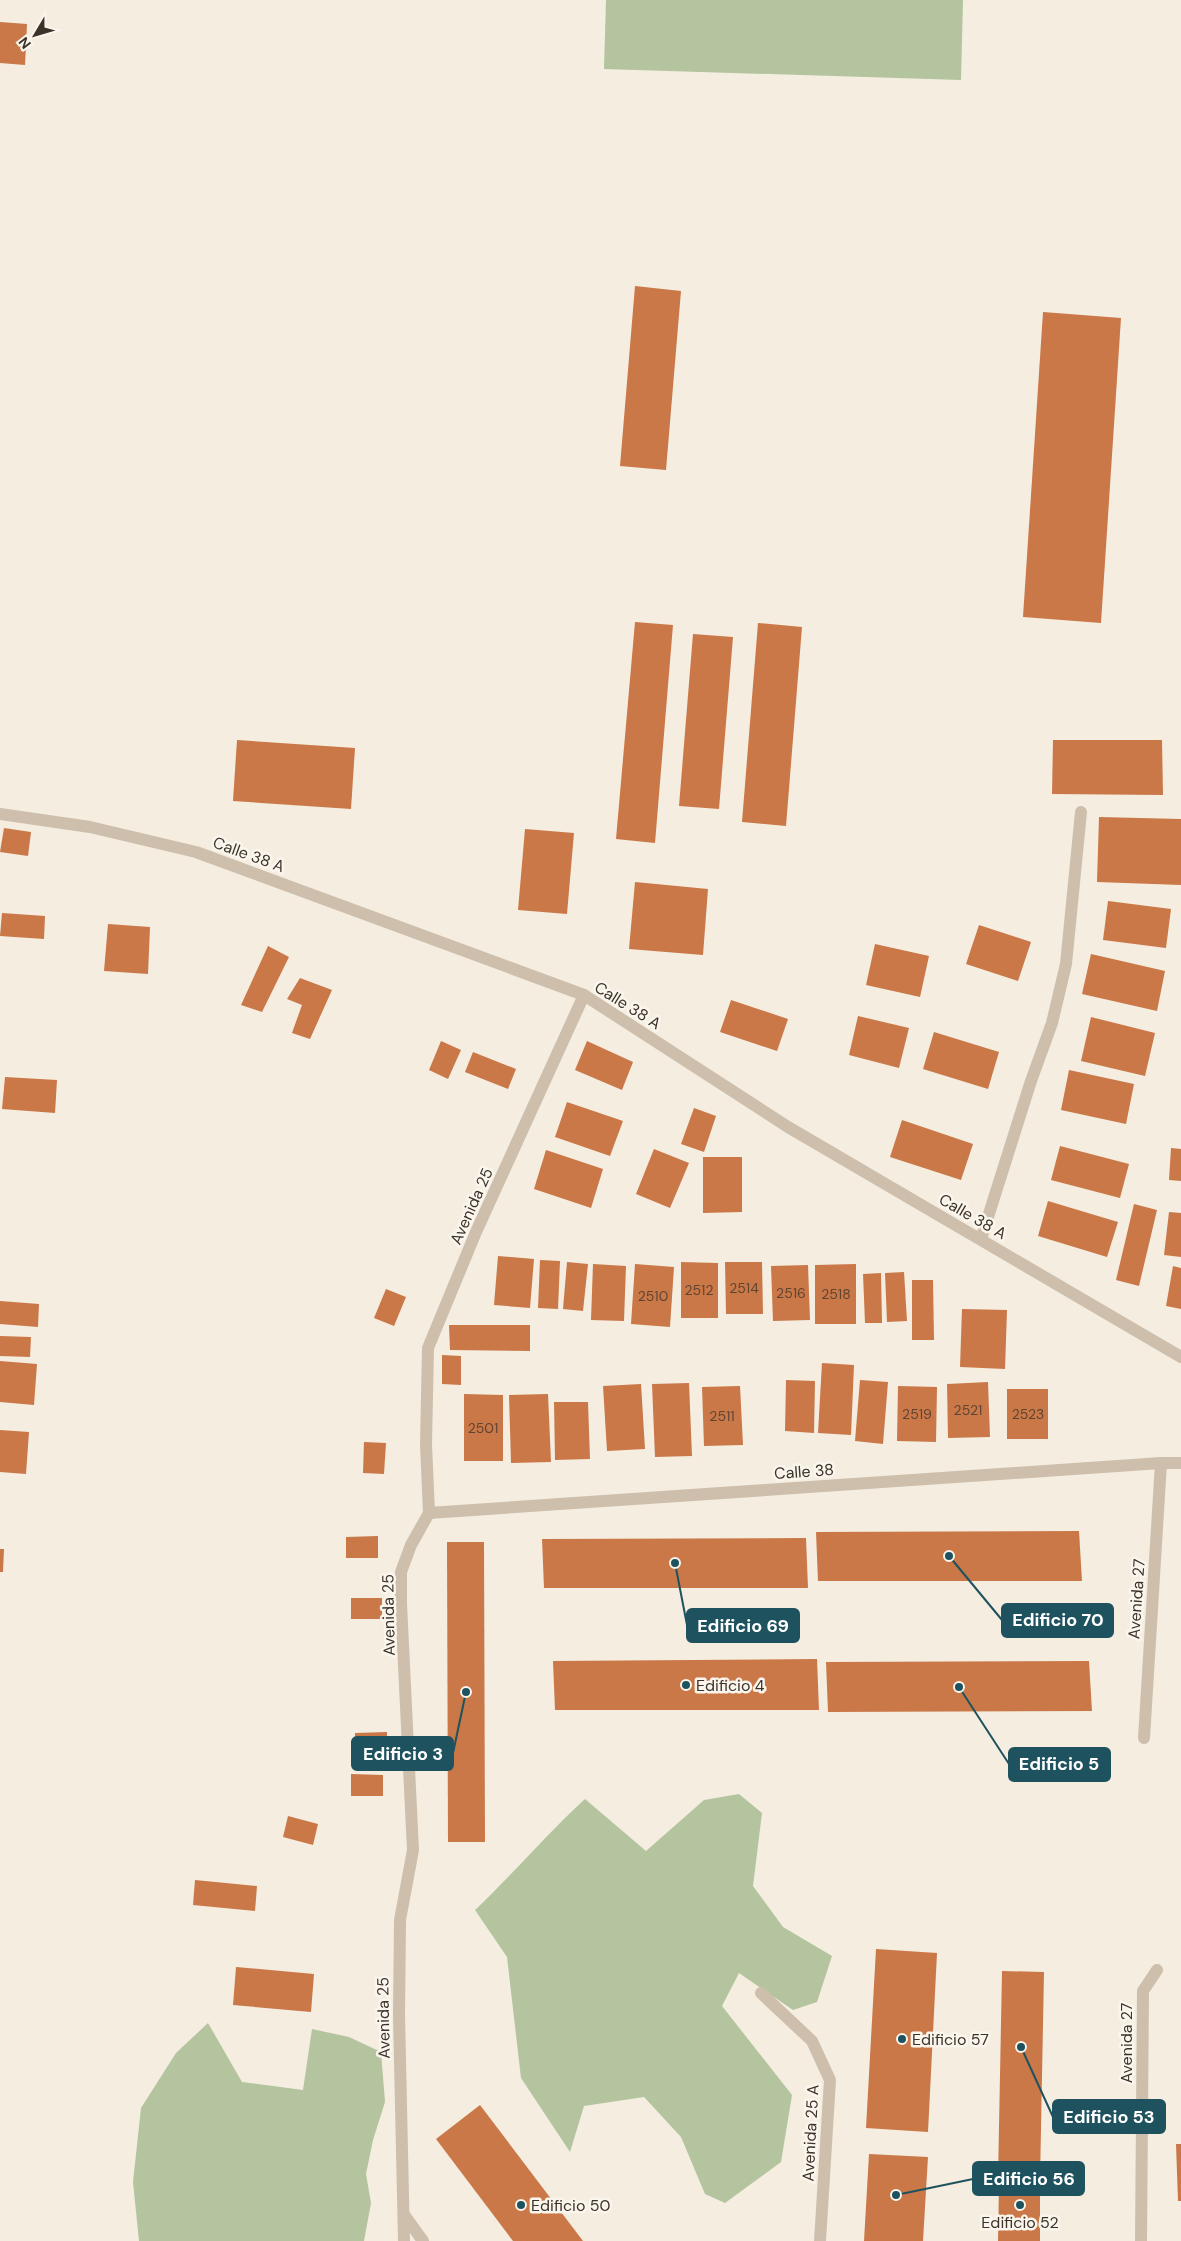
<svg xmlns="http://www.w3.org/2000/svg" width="1181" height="2241" font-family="'DM Sans',sans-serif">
  <rect width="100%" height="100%" fill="#f4ede0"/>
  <g fill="#b3c49f">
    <path d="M 606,0 L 963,0 L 961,80 L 604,69 Z"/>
    <path d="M 739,1794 L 762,1813 L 753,1886 L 783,1927 L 832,1956 L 817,2002 L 793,2010 L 739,1973 L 722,2006 L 792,2095 L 781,2162 L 725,2203 L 705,2194 L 681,2137 L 644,2097 L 584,2106 L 570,2152 L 521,2078 L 507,1957 L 475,1910 C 513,1874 547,1834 585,1799 L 646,1851 L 704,1800 Z"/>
    <path d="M 208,2023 L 242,2082 L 303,2090 L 312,2029 L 349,2037 L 381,2052 L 385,2102 L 373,2140 L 366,2174 L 371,2203 L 364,2241 L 139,2241 L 133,2182 L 141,2108 L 176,2053 Z"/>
  </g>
  <g fill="#ca7848">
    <path d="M 0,22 L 27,24 L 25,65 L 0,63 Z"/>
    <path d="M 635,286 L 681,291 L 666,470 L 620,466 Z"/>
    <path d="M 1043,312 L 1121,318 L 1101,623 L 1023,617 Z"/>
    <path d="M 635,622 L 673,625 L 655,843 L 616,839 Z"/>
    <path d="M 758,623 L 802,627 L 786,826 L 742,822 Z"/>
    <path d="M 693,634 L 733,637 L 719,809 L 679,806 Z"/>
    <path d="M 237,740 L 355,748 L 351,809 L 233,801 Z"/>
    <path d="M 1053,740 L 1162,740 L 1163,795 L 1052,794 Z"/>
    <path d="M 1099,817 L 1181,819 L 1181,885 L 1097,882 Z"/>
    <path d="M 4,828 L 31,832 L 28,856 L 0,852 Z"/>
    <path d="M 525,829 L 574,833 L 567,914 L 518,910 Z"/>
    <path d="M 635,882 L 708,889 L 703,955 L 629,949 Z"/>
    <path d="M 1108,901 L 1171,909 L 1166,948 L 1103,940 Z"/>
    <path d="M 2,913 L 45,916 L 44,939 L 0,936 Z"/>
    <path d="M 108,924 L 150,927 L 148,974 L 104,971 Z"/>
    <path d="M 979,925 L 1031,942 L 1018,981 L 966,964 Z"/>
    <path d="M 875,944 L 929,956 L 920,997 L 866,985 Z"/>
    <path d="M 268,946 L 289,957 L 262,1012 L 241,1005 Z"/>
    <path d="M 1091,954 L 1165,971 L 1157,1011 L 1082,994 Z"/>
    <path d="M 300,978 L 332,990 L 310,1039 L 292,1033 L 302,1005 L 287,999 Z"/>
    <path d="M 731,1000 L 788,1019 L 777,1051 L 720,1032 Z"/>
    <path d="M 858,1016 L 909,1028 L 899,1068 L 849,1055 Z"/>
    <path d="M 1091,1017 L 1155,1033 L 1145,1076 L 1081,1061 Z"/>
    <path d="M 934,1032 L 999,1052 L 988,1089 L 923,1069 Z"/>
    <path d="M 441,1041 L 461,1050 L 448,1079 L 429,1070 Z"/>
    <path d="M 587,1041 L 633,1062 L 622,1090 L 575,1070 Z"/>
    <path d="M 473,1052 L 516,1069 L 508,1089 L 465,1072 Z"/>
    <path d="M 1069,1070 L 1134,1084 L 1126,1124 L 1061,1110 Z"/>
    <path d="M 5,1077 L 57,1080 L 55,1113 L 2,1109 Z"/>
    <path d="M 567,1102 L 623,1121 L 610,1156 L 555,1137 Z"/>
    <path d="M 694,1108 L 716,1116 L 704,1152 L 681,1144 Z"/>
    <path d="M 902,1120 L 973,1144 L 961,1180 L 890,1157 Z"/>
    <path d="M 1060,1146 L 1129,1164 L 1120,1198 L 1051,1180 Z"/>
    <path d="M 1171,1148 L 1181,1149 L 1181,1181 L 1169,1180 Z"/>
    <path d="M 654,1149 L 689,1163 L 670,1208 L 636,1194 Z"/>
    <path d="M 546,1150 L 603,1169 L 591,1208 L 534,1189 Z"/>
    <path d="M 703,1157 L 742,1157 L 742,1212 L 703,1213 Z"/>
    <path d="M 1048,1201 L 1118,1222 L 1107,1257 L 1038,1236 Z"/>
    <path d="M 1134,1204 L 1157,1210 L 1139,1286 L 1116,1280 Z"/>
    <path d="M 1169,1212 L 1181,1213 L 1181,1257 L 1164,1255 Z"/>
    <path d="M 498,1256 L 534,1259 L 530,1308 L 494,1305 Z"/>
    <path d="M 540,1260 L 560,1261 L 558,1309 L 538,1308 Z"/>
    <path d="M 567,1262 L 588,1264 L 583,1311 L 563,1309 Z"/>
    <path d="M 681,1262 L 718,1263 L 718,1318 L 681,1318 Z"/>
    <path d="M 725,1262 L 762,1262 L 763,1314 L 726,1314 Z"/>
    <path d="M 593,1264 L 626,1266 L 624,1321 L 591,1320 Z"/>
    <path d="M 635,1264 L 674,1267 L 670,1327 L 631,1324 Z"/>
    <path d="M 856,1264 L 856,1324 L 815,1324 L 815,1265 Z"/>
    <path d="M 808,1265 L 810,1320 L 773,1321 L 771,1266 Z"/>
    <path d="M 1173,1266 L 1181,1268 L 1181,1309 L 1166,1306 Z"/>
    <path d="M 904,1272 L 907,1321 L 887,1322 L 885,1273 Z"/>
    <path d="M 881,1273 L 882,1323 L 865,1323 L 863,1274 Z"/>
    <path d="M 912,1280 L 933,1280 L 934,1340 L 912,1340 Z"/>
    <path d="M 386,1289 L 406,1297 L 394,1326 L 374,1318 Z"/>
    <path d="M 0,1301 L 39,1304 L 38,1327 L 0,1324 Z"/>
    <path d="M 962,1309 L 1007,1310 L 1005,1369 L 960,1367 Z"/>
    <path d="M 449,1325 L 530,1325 L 530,1351 L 450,1350 Z"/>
    <path d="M 0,1336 L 31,1337 L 30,1357 L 0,1356 Z"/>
    <path d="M 442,1355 L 461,1356 L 461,1385 L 442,1384 Z"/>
    <path d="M 0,1361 L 37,1364 L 34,1405 L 0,1402 Z"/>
    <path d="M 822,1363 L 854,1365 L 851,1435 L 818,1433 Z"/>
    <path d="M 786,1380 L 815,1381 L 814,1433 L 785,1431 Z"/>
    <path d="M 860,1380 L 888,1382 L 883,1444 L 855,1441 Z"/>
    <path d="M 988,1382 L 990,1437 L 948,1438 L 947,1384 Z"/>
    <path d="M 689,1383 L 692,1456 L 655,1457 L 652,1384 Z"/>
    <path d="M 641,1384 L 645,1449 L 607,1451 L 603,1386 Z"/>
    <path d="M 740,1386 L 743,1445 L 704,1446 L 702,1387 Z"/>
    <path d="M 898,1386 L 937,1387 L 936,1442 L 897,1441 Z"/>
    <rect x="1007" y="1389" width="41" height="50"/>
    <path d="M 464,1394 L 503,1395 L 503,1461 L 464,1461 Z"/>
    <path d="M 548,1394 L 551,1462 L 511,1463 L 509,1395 Z"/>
    <path d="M 554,1402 L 588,1402 L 590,1459 L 555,1460 Z"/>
    <path d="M 0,1430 L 29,1432 L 26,1474 L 0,1472 Z"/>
    <path d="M 364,1442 L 386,1443 L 384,1474 L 363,1473 Z"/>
    <path d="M 1079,1531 L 1082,1581 L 818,1581 L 816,1532 Z"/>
    <path d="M 378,1536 L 378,1558 L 346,1558 L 346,1537 Z"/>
    <path d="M 806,1538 L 808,1588 L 544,1588 L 542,1539 Z"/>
    <path d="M 447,1542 L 484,1542 L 485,1842 L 448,1842 Z"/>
    <path d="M 0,1549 L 4,1549 L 3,1572 L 0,1572 Z"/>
    <rect x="351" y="1598" width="31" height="21"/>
    <path d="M 817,1659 L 819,1710 L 555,1710 L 553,1661 Z"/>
    <path d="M 1089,1661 L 1092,1711 L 828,1712 L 826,1662 Z"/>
    <path d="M 387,1732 L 387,1754 L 355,1754 L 355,1733 Z"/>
    <path d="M 351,1774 L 383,1775 L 383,1796 L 351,1796 Z"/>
    <path d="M 288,1816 L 318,1824 L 313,1845 L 283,1837 Z"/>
    <path d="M 195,1880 L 257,1886 L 255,1911 L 193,1905 Z"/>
    <path d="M 876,1949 L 937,1953 L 928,2132 L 866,2128 Z"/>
    <path d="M 236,1967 L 314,1974 L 311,2012 L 233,2005 Z"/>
    <path d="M 1002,1971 L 1044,1972 L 1040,2181 L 998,2180 Z"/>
    <path d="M 480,2105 L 583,2241 L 513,2241 L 436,2139 Z"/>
    <path d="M 1176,2144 L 1181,2144 L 1181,2201 L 1178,2201 Z"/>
    <path d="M 869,2154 L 928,2157 L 923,2241 L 864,2241 Z"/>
    <path d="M 999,2185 L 1040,2186 L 1040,2241 L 998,2241 Z"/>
  </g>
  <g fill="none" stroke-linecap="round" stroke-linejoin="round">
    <g stroke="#cdbfab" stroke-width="12">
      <path d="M 0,814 L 90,827 L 196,852 L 584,995 L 788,1127 L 1181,1357"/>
      <path d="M 981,1239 L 1031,1081 L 1052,1023 L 1066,964 L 1081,812"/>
      <path d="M 429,1513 L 1161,1463 L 1181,1463"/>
      <path d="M 1144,1738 L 1161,1463"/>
      <path d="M 761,1993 L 812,2041 L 830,2080 L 820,2241"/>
      <path d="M 405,2216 L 423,2241"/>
      <path d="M 404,2241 L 399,2015 L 400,1920 L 413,1850 L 401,1604 L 401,1572 L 411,1545 L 429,1513 L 426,1444 L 428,1348 L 476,1232 L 584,995"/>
      <path d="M 1141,2241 L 1143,1991 L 1157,1970"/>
    </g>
  </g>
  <g fill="#1e525e" stroke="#fbf6ed" stroke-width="2">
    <circle cx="686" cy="1685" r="5"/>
    <circle cx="902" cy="2039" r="5"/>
    <circle cx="521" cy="2205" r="5"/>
    <circle cx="1020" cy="2205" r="5"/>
  </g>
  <g text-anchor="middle" stroke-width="5" stroke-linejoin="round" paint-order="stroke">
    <g font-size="14" fill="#5f4432">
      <text x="744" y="1293">2514</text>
      <text x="699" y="1295">2512</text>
      <text x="791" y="1298">2516</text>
      <text x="836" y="1299">2518</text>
      <text x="653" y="1301">2510</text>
      <text x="968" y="1415">2521</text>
      <text x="917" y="1419">2519</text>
      <text x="1028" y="1419">2523</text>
      <text x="722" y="1421">2511</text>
      <text x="483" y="1433">2501</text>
    </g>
    <g font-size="16" fill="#3b322a" stroke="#fbf6ed">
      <text transform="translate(249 854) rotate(20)" y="6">Calle 38 A</text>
      <text transform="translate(628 1005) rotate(32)" y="6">Calle 38 A</text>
      <text transform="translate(471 1206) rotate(-66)" y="6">Avenida 25</text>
      <text transform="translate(973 1216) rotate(30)" y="6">Calle 38 A</text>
      <text transform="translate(804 1471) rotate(-4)" y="6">Calle 38</text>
      <text transform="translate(1136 1599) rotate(-86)" y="6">Avenida 27</text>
      <text transform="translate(388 1615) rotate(-91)" y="6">Avenida 25</text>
      <text transform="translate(383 2018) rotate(-91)" y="6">Avenida 25</text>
      <text transform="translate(1126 2043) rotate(-90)" y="6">Avenida 27</text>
      <text transform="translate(810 2133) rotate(-87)" y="6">Avenida 25 A</text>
    </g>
    <g font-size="16" fill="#3b322a" stroke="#fbf6ed" text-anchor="start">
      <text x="696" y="1691">Edificio 4</text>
      <text x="912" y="2045">Edificio 57</text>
      <text x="531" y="2211">Edificio 50</text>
      <text x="1020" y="2228" text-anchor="middle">Edificio 52</text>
    </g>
  </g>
  <path fill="none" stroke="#1e525e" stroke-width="2" d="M949 1556L1002 1620M675 1563L687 1625M466 1692L453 1753M959 1687L1009 1764M1021 2047L1053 2117M896 2195L973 2179"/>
  <g fill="#1e525e" stroke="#fbf6ed" stroke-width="2">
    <circle cx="949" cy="1556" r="5"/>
    <circle cx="675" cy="1563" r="5"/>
    <circle cx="466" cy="1692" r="5"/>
    <circle cx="959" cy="1687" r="5"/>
    <circle cx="1021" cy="2047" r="5"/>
    <circle cx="896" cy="2195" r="5"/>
  </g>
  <g fill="#1e525e" stroke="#1e525e" stroke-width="2">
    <rect x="1002" y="1604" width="111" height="33" rx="5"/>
    <rect x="687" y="1609" width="112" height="33" rx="5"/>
    <rect x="352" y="1737" width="101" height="33" rx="5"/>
    <rect x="1009" y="1748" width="101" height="33" rx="5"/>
    <rect x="1053" y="2100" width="112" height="33" rx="5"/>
    <rect x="973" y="2162" width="111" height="33" rx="5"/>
  </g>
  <g font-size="18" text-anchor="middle" font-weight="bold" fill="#fff">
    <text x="1058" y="1626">Edificio 70</text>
    <text x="743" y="1632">Edificio 69</text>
    <text x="403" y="1760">Edificio 3</text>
    <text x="1059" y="1770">Edificio 5</text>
    <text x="1109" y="2123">Edificio 53</text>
    <text x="1029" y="2185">Edificio 56</text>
  </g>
  <g transform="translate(35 35) rotate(232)" stroke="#fbf6ed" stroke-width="4" paint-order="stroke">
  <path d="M0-4L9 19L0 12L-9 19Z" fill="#3b322a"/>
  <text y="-8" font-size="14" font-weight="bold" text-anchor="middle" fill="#3b322a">N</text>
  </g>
</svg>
